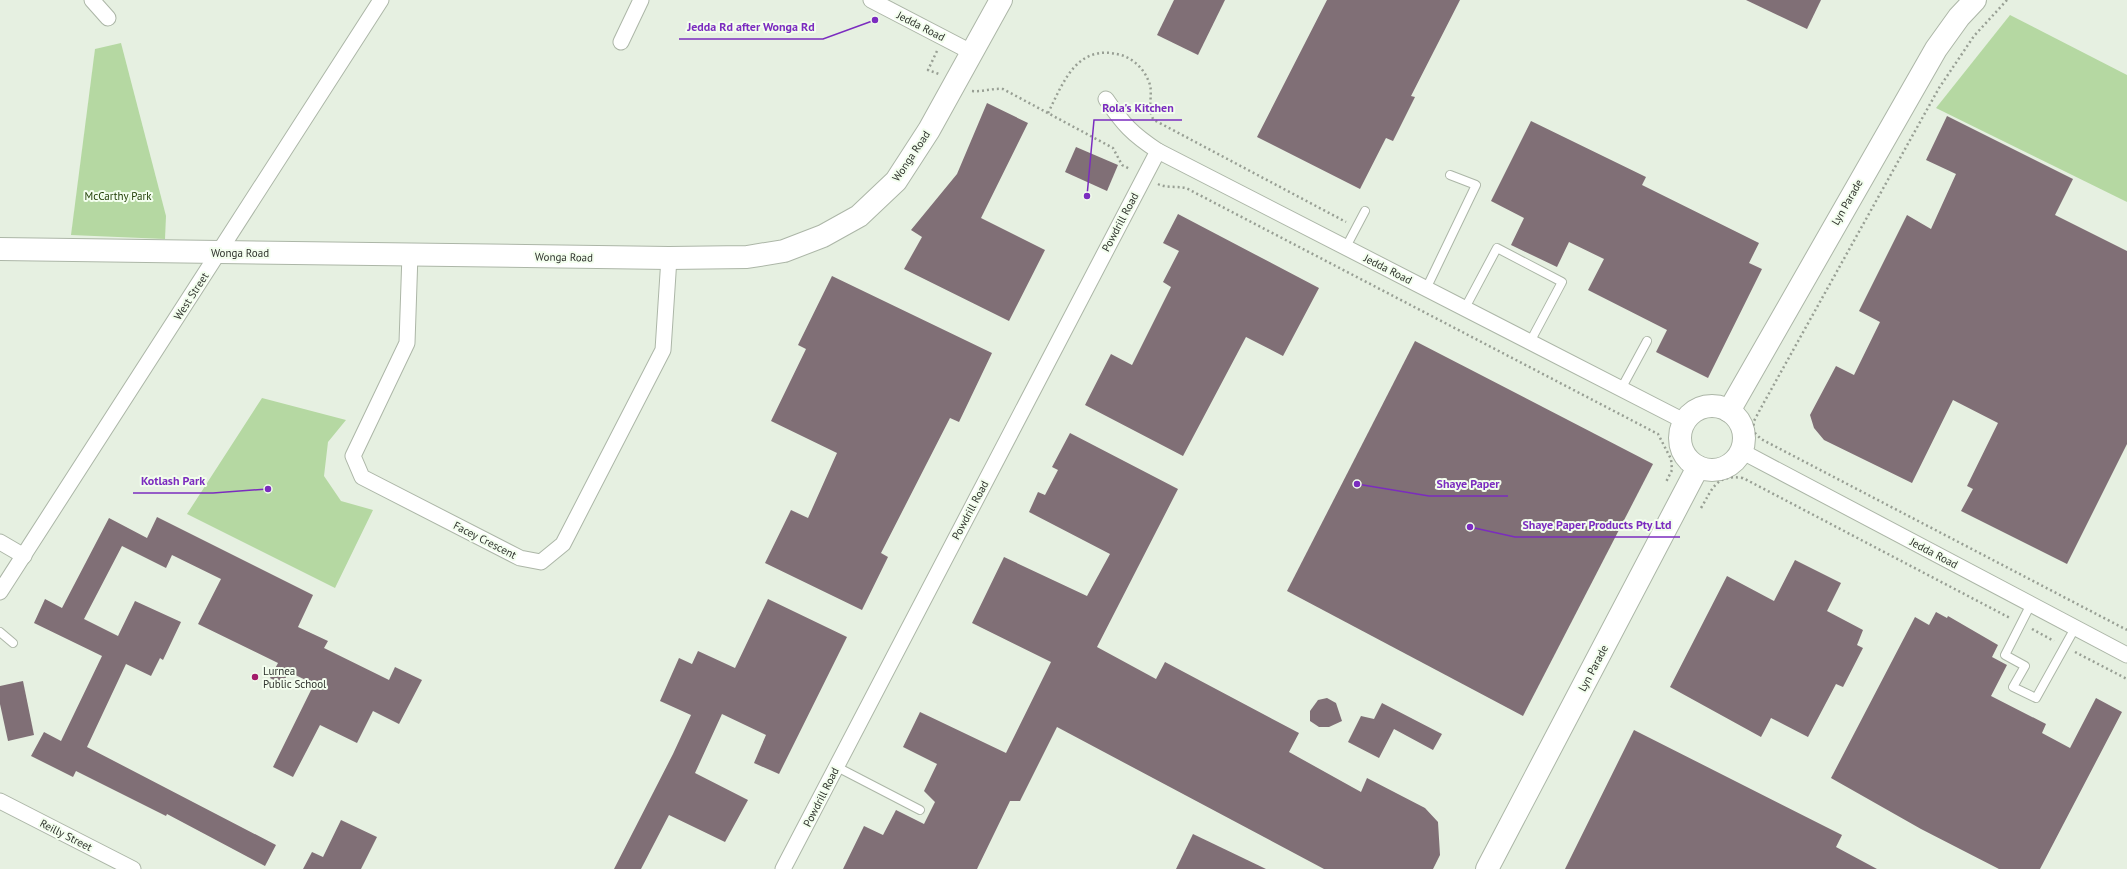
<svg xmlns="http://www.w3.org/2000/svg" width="2127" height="869" font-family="'PT Sans',sans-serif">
  <rect width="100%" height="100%" fill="#e6f0e1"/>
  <g fill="#b5d8a2">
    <path d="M 2010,15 L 2127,75 L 2127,202 L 1936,108 Z"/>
    <path d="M 121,43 L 166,216 L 165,239 L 71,235 L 95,49 Z"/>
    <path d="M 262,398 L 346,420 L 328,442 L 324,476 L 341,501 L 373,510 L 335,588 L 187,514 Z"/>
  </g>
  <g fill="#806f76">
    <path d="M 1174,0 L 1225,0 L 1198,55 L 1157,35 Z"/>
    <path d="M 1327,0 L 1460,0 L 1411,96 L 1415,97 L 1393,141 L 1386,138 L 1360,189 L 1257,137 Z"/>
    <path d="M 1746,0 L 1821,0 L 1807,29 Z"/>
    <path d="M 987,103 L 1028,123 L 981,218 L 1045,250 L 1009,321 L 904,269 L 922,237 L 911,230 L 957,174 Z"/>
    <path d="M 1947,116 L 2073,179 L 2055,215 L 2127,251 L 2127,444 L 2067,564 L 1961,511 L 1973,489 L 1967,486 L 1998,423 L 1953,400 L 1912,483 L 1824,440 L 1814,428 L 1810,415 L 1836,366 L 1854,375 L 1880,322 L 1859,311 L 1907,215 L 1931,229 L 1956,174 L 1926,160 Z"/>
    <path d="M 1531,121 L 1646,177 L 1642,185 L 1759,243 L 1749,263 L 1762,269 L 1708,378 L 1656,352 L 1667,330 L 1588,290 L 1604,259 L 1569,242 L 1557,267 L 1511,245 L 1524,218 L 1491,201 Z"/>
    <path d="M 1076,147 L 1118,165 L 1107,191 L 1065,172 Z"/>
    <path d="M 1178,214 L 1319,288 L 1283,356 L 1246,337 L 1183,456 L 1085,405 L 1111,354 L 1132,365 L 1171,287 L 1163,282 L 1179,251 L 1163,243 Z"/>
    <path d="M 832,276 L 992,353 L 959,422 L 950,418 L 881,553 L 888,557 L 862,610 L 765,563 L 791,510 L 808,518 L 837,453 L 771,421 L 806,349 L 798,345 Z"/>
    <path d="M 1415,341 L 1653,464 L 1523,716 L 1287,591 Z"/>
    <path d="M 1070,433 L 1178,489 L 1097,647 L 1156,679 L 1165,662 L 1299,733 L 1289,752 L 1361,792 L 1367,778 L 1425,808 L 1438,822 L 1440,855 L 1433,869 L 1324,869 L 1057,727 L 1020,801 L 1010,801 L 977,869 L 843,869 L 864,826 L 883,835 L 896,810 L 924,824 L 935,802 L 924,791 L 937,764 L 903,747 L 920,712 L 1006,753 L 1051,662 L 972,623 L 1004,557 L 1087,596 L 1110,554 L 1029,512 L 1038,492 L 1045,495 L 1058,470 L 1052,467 Z"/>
    <path d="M 157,517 L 313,595 L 298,627 L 328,641 L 324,648 L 389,680 L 395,667 L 422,680 L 399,724 L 373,711 L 357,743 L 320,725 L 293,777 L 273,767 L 314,684 L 289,672 L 282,684 L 270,678 L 278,663 L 198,624 L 221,579 L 172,555 L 166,568 L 122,546 L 84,619 L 118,636 L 135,601 L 181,622 L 163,660 L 160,658 L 151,676 L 126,664 L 87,747 L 276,845 L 265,866 L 167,814 L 166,816 L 76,771 L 73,777 L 31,756 L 44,732 L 61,741 L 102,656 L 34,623 L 45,599 L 62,608 L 109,518 L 147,538 Z"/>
    <path d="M 1795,560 L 1841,583 L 1827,611 L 1863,630 L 1857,645 L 1863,648 L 1843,687 L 1836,684 L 1808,737 L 1771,718 L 1761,737 L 1670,687 L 1727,576 L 1774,601 Z"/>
    <path d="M 768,599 L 847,637 L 779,774 L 754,763 L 766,735 L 722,714 L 695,773 L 748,800 L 725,842 L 669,815 L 641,869 L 614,869 L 673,754 L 691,715 L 660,701 L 679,658 L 692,664 L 698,651 L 735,668 Z"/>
    <path d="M 1936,612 L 1947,618 L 1948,616 L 1998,645 L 1992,657 L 2007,665 L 1991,696 L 2046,724 L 2042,733 L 2070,748 L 2096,698 L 2122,712 L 2040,869 L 1999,869 L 1921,829 L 1831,778 L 1915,617 L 1929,625 Z"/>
    <path d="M 23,681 L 34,735 L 8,741 L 0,704 L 0,686 Z"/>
    <path d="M 1327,698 L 1336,703 L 1342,721 L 1329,727 L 1319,727 L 1310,721 L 1310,711 L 1318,700 Z"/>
    <path d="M 1382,703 L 1442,734 L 1433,750 L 1394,729 L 1379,758 L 1348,742 L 1361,716 L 1374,719 Z"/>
    <path d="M 1634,730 L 1842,835 L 1836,847 L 1877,869 L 1565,869 Z"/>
    <path d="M 341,820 L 377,837 L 361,869 L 303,869 L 312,852 L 323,857 Z"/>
    <path d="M 1193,834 L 1266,869 L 1176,869 Z"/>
  </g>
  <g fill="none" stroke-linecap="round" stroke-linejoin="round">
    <defs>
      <g id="lane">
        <path d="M 1346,247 L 1365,211"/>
        <path d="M 1426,289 L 1476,185 L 1450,175"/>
        <path d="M 1465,308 L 1497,248 L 1562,282 L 1530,342"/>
        <path d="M 1621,389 L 1647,341"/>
        <path d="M 2031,604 L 2005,655 L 2025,666 L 2013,687 L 2036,698 L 2075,628"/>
        <path d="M 0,632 L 13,643"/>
        <path d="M 837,767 L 920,810"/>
      </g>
      <g id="street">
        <path d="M 92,0 L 108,18"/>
        <path d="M 871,0 L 971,52"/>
        <path d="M 621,42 L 641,0"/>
        <path d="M 1106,99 C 1123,124 1132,134 1158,151 L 1684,421"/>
        <path d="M 410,254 L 407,343 L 353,456 L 362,477 L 520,558 L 541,562 L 563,544 L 663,350 L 669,258"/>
        <path d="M 1741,451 L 2127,655"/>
        <path d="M 0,542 L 24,556"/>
        <path d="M 0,592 L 381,0"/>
        <path d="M 0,801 L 133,869"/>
        <path d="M 783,869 L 1158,151"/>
      </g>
      <g id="secondary">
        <path d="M 0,249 L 669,258 L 747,257 L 784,251 L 823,236 L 859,216 L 896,181 L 929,130 L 1001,0"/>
        <circle cx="1712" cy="438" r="32"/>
        <path d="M 1729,411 L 1936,49 L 1959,17 L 1975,0"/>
        <path d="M 1487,869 L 1698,467"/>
      </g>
    </defs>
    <use href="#lane" stroke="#acb6a7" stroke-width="10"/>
    <use href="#street" stroke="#acb6a7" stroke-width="17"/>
    <use href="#secondary" stroke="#acb6a7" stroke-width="24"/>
    <g stroke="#989f94" stroke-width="2.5" stroke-dasharray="2 3" stroke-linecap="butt">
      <path d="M 2007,0 L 1974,36 L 1939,88 L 1762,406 L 1754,421 L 1753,431 L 1761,439 L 2127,630"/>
      <path d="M 937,51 L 928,70 L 939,74"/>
      <path d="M 972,91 C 983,92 992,88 1003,89 L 1113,148 L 1122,165 L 1130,169"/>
      <path d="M 1048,113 C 1064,81 1077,43 1121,55 C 1134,59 1144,69 1149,82 C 1154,94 1146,110 1154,120 L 1346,222"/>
      <path d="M 1158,184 C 1166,188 1176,186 1186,188 L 1658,434 L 1671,459 L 1672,470 L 1666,482"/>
      <path d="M 1701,508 C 1713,488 1716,474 1743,478 L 2010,618"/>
      <path d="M 2032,629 L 2054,641"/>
      <path d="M 2075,652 L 2127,679"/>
    </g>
    <use href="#lane" stroke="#fff" stroke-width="8"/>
    <use href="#street" stroke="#fff" stroke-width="15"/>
    <use href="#secondary" stroke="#fff" stroke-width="22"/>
  </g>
  <circle fill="#a21d6a" stroke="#f3feee" stroke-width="1.5" cx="255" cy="677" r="4"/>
  <g text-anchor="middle" stroke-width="4" stroke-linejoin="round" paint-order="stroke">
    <g font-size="11" fill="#2f332d" stroke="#f3feee">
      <text transform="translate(921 26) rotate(27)" y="4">Jedda Road</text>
      <text transform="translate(911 156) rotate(-56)" y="4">Wonga Road</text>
      <text transform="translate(1847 202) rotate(-60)" y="4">Lyn Parade</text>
      <text transform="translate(1120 222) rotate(-62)" y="4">Powdrill Road</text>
      <text x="240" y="257">Wonga Road</text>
      <text transform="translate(564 257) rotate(1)" y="4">Wonga Road</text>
      <text transform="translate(1388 269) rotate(27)" y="4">Jedda Road</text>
      <text transform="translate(191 296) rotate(-57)" y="4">West Street</text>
      <text transform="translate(970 510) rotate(-62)" y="4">Powdrill Road</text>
      <text transform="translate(485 540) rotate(27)" y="4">Facey Crescent</text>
      <text transform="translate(1934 553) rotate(28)" y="4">Jedda Road</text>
      <text transform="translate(1593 668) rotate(-62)" y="4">Lyn Parade</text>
      <text transform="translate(821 797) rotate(-63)" y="4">Powdrill Road</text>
      <text transform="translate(66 835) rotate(27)" y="4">Reilly Street</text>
    </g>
    <g font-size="11" fill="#1d3b02" stroke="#f3feee">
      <text x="118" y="200">McCarthy Park</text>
    </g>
    <g font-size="11" fill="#2f332d" stroke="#f3feee" text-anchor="start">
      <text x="263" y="675">Lurnea<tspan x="263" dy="13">Public School</tspan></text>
    </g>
  </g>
  <path fill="none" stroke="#7b2cbf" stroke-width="1.5" d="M875 20L823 39H679M1087 196L1094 120H1182M268 489L213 493H133M1357 484L1429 496H1508M1470 527L1515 537H1680"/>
  <g fill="#7b2cbf" stroke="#f3feee" stroke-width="1.5">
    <circle cx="875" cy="20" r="4"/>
    <circle cx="1087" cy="196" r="4"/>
    <circle cx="268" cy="489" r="4"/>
    <circle cx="1357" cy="484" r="4"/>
    <circle cx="1470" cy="527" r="4"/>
  </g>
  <g font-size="12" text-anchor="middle" font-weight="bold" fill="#7b2cbf" stroke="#f3feee" stroke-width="4" stroke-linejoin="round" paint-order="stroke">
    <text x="751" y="31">Jedda Rd after Wonga Rd</text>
    <text x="1138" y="112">Rola's Kitchen</text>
    <text x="173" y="485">Kotlash Park</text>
    <text x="1468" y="488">Shaye Paper</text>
    <text x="1597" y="529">Shaye Paper Products Pty Ltd</text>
  </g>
</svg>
